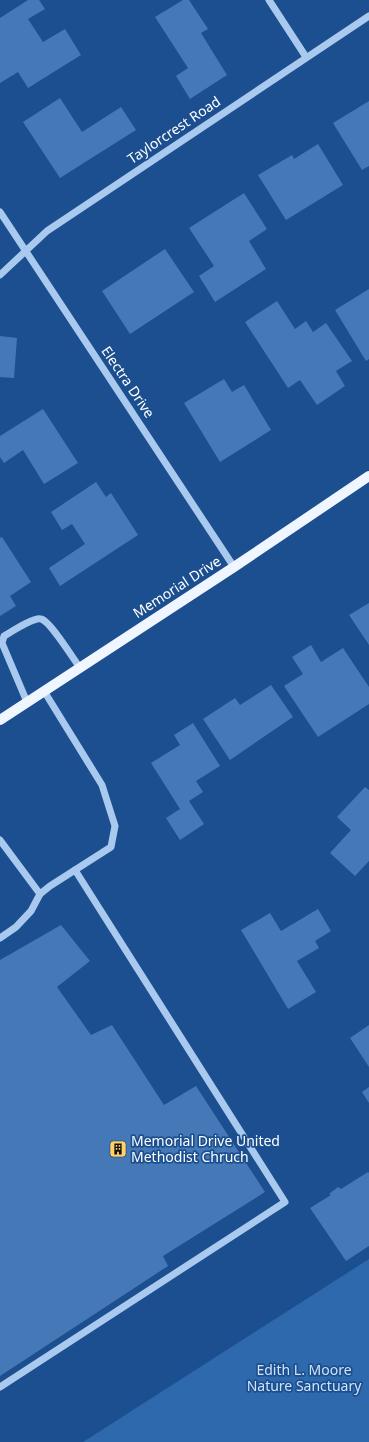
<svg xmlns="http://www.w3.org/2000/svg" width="369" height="1442" font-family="'Noto Sans',sans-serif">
  <rect width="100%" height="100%" fill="#1b4f8f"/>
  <path fill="#2e69ad" d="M 369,1259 L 369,1442 L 83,1442 Z"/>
  <g fill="#4478b7">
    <path d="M 28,0 L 39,0 L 45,9 L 28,19 L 43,42 L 65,29 L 81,55 L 28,88 L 18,72 L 0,83 L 0,18 Z"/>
    <path d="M 183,0 L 189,0 L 208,29 L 201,33 L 227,75 L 190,99 L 176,76 L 188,68 L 155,17 Z"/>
    <path d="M 60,98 L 82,132 L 121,107 L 136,130 L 60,178 L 23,122 Z"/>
    <path d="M 369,101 L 369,166 L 362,170 L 333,123 Z"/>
    <path d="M 318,144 L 343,185 L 286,220 L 258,175 L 292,155 L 294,159 Z"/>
    <path d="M 244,193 L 267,229 L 249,241 L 266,269 L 215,302 L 199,276 L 214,266 L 189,228 Z"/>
    <path d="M 165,249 L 194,292 L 130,334 L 102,291 Z"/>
    <path d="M 369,289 L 369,359 L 366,361 L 335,310 Z"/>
    <path d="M 277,301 L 295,329 L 306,321 L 313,332 L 326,323 L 352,361 L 336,371 L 345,386 L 317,405 L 300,380 L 288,388 L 245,322 Z"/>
    <path d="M 0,336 L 17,338 L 14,378 L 0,377 Z"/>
    <path d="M 224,379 L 232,392 L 244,385 L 271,430 L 220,462 L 184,403 Z"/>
    <path d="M 43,409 L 78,463 L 44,484 L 23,450 L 4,463 L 0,457 L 0,436 Z"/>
    <path d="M 96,482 L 106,497 L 111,493 L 138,535 L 60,586 L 49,568 L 85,544 L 72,524 L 62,530 L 51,512 Z"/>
    <path d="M 2,537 L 31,582 L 10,596 L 16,606 L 0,616 L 0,538 Z"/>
    <path d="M 369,603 L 369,645 L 349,615 Z"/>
    <path d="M 311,645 L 321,662 L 343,648 L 369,687 L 369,704 L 318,737 L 284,686 L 303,674 L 292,657 Z"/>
    <path d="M 271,685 L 293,717 L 230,760 L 203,719 L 235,698 L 240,705 Z"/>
    <path d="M 193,723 L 220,766 L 196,781 L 203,792 L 189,801 L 204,824 L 180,840 L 166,818 L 180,809 L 151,763 L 180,745 L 174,735 Z"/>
    <path d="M 365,787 L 369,790 L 369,861 L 355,876 L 330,853 L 351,830 L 337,817 Z"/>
    <path d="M 318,909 L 331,931 L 315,941 L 319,948 L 297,961 L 316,992 L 288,1009 L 241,930 L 270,913 L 281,931 Z"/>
    <path d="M 61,925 L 90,961 L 57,987 L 91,1035 L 112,1025 L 164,1105 L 196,1086 L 265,1192 L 163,1256 L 168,1266 L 0,1376 L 0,960 Z"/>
    <path d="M 369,1025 L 369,1067 L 350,1038 Z"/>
    <path d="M 369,1087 L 369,1103 L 362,1092 Z"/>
    <path d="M 368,1172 L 369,1173 L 369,1246 L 346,1261 L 310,1208 L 331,1195 L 329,1194 L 338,1187 L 341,1189 Z"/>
  </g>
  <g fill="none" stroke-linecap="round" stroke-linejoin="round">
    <g stroke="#a9c9ee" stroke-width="7">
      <path d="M 269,0 L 306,57"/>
      <path d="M 0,212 L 234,567"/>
      <path d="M 0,275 L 47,231 L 369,16"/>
      <path d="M 27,702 L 2,643 L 4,636 C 11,632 34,617 41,619 C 50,621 73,658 80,668"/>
      <path d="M 0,840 L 40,894 L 50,886 L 111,847 L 115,826 L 102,785 L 44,691"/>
      <path d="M 0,938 L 16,927 L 31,911 L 40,894"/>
      <path d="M 0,1387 L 285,1202 L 75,870"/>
    </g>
    <path stroke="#f0f6ff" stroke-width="10" d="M 0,720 L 234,567 L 369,476"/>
  </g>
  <defs>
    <symbol id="building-square" viewBox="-11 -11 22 22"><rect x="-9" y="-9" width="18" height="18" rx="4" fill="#ffd166" stroke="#1b4f8f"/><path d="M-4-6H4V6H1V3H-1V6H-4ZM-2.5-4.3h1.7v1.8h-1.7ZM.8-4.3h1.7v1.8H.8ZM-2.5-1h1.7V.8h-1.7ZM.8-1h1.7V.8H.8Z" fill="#111"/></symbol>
  </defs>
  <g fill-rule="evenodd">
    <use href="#building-square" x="108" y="1139" width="20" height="20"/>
  </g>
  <g text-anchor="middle" stroke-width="3.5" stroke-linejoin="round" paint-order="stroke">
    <g font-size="14" fill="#fff" stroke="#1b4f8f">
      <text transform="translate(174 130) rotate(-34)" y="5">Taylorcrest Road</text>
      <text transform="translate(128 382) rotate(56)" y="5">Electra Drive</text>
      <text transform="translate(177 587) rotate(-33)" y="5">Memorial Drive</text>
    </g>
    <g font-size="14" fill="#fff" stroke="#1b4f8f" text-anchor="start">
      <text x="131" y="1146">Memorial Drive United<tspan x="131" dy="16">Methodist Chruch</tspan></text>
    </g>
    <g font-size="14" fill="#cfe3fa" stroke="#1b4f8f">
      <text x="304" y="1375">Edith L. Moore<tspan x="304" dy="16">Nature Sanctuary</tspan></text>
    </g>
  </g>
</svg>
